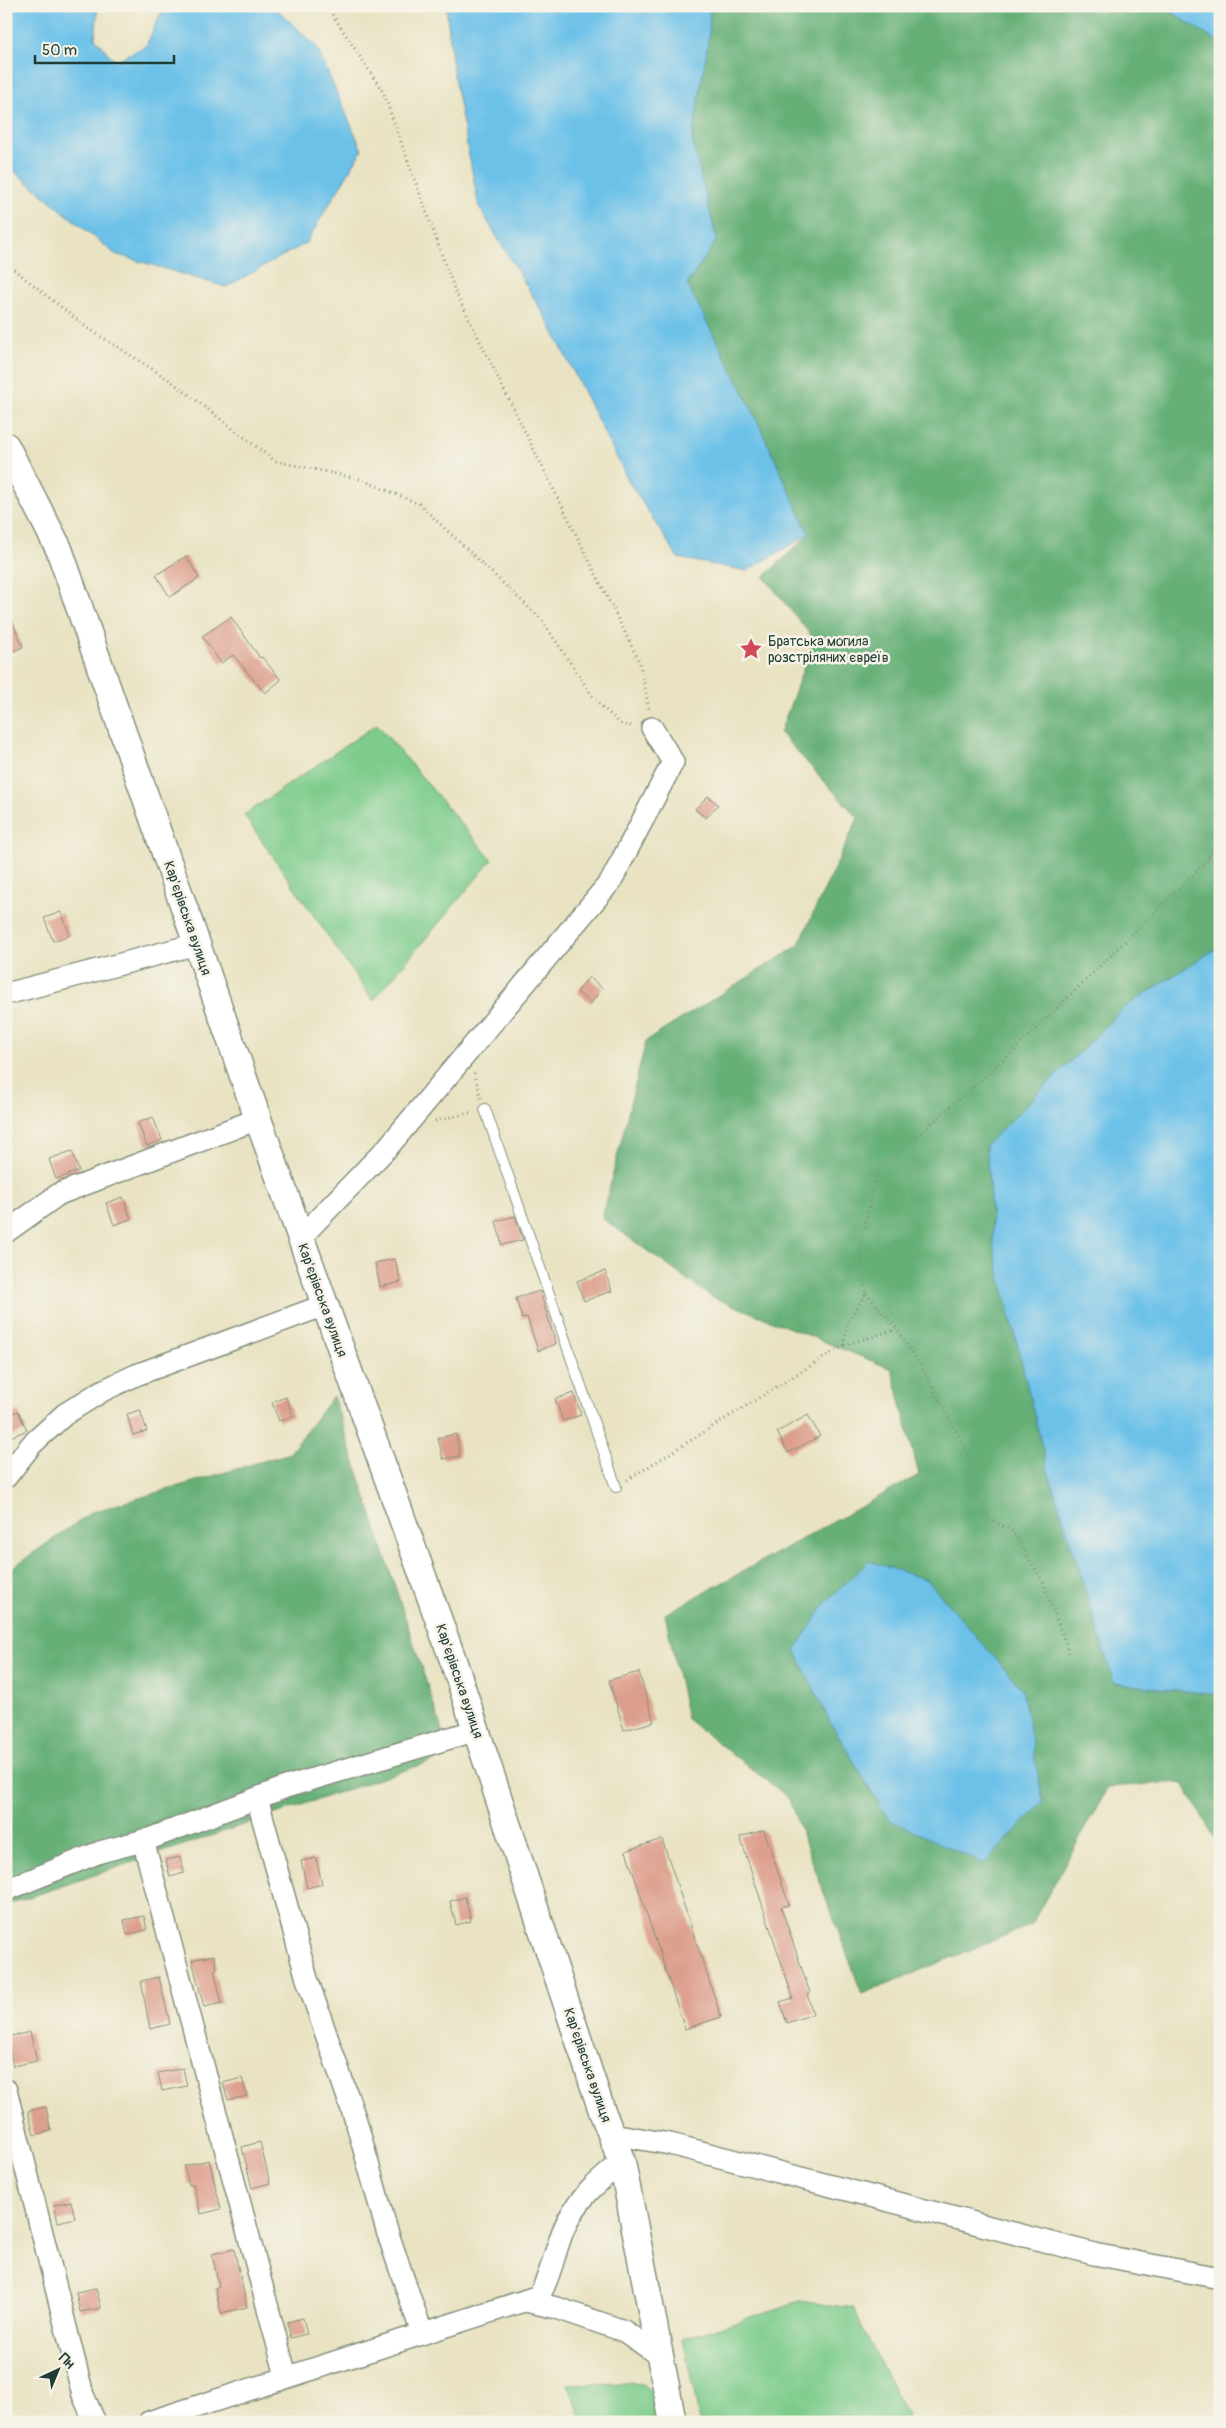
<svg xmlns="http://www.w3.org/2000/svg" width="1226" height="2428" font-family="Pangolin,sans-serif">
  <rect width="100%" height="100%" fill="#f7f3e8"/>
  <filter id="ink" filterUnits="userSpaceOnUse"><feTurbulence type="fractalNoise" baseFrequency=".02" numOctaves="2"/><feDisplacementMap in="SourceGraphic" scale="10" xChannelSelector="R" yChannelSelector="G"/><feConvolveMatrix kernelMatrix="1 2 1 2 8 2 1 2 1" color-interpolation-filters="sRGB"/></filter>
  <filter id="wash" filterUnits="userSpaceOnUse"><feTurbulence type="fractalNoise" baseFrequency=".0096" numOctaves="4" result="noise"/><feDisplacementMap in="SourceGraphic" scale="20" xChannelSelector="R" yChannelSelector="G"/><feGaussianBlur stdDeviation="1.12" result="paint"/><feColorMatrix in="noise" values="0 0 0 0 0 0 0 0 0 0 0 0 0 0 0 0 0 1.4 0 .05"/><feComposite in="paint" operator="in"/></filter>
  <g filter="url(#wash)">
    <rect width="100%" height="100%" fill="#e9e3c3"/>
    <g fill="#7dcc8c" stroke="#4e8460">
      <path d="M 377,724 L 492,860 L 373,1001 L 244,815 Z"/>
      <path d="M 800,2301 L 853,2308 L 910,2422 L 700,2422 L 683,2339 Z"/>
      <path d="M 629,2383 L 643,2384 L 657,2395 L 662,2422 L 583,2422 L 568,2384 Z"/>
    </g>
    <g fill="#66b078" stroke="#427656" fill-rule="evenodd">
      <path d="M 710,6 L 1162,6 L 1220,43 L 1220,946 L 1125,1007 L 986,1145 L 994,1250 L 1048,1471 L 1114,1683 L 1220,1695 L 1220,1847 L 1182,1782 L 1108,1787 L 1031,1925 L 862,1994 L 788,1797 L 687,1719 L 665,1614 L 919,1475 L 892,1369 L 710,1296 L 602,1218 L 646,1041 L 798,946 L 858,818 L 780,733 L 814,639 L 764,577 L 809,534 L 750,405 L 687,284 L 717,240 L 692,141 L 709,36 ZM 795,1650 L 888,1819 L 829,1720 Z"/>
      <path d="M 333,1396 L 450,1755 L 6,1905 L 6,1572 L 92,1512 L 290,1453 Z"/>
    </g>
    <g fill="#6cc1e9" stroke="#467f8e">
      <path d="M 6,6 L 98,6 L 95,38 L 115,61 L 146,46 L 164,6 L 273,6 L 316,46 L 362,150 L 306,243 L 226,287 L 115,254 L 14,171 L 6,161 Z"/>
      <path d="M 446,6 L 710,6 L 709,36 L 692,141 L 717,240 L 687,284 L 750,405 L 809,534 L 747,571 L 678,558 L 629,482 L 549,323 L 479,207 L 454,77 Z"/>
      <path d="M 1162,6 L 1220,6 L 1220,43 Z"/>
      <path d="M 1220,946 L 1220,1695 L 1114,1683 L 1048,1471 L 994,1250 L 986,1145 L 1125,1007 Z"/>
      <path d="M 869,1561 L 927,1580 L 1022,1689 L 1043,1802 L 984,1864 L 888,1819 L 829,1720 L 795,1650 L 827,1601 Z"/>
    </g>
    <g id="blocks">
      <g fill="#dd9f8d">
        <path d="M 186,556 L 199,578 L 170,597 L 156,575 Z"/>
        <path d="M 6,606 L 23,647 L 6,654 Z"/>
        <path d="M 231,617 L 260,658 L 262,657 L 281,680 L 265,693 L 233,655 L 221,663 L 202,636 Z"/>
        <path d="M 708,796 L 718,805 L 706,818 L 695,809 Z"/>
        <path d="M 61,912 L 70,935 L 53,941 L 44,918 Z"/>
        <path d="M 589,977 L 602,988 L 591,1003 L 577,992 Z"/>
        <path d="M 153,1117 L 162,1140 L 147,1146 L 138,1123 Z"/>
        <path d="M 72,1151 L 79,1171 L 56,1179 L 49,1159 Z"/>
        <path d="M 123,1197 L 131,1219 L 114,1225 L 106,1203 Z"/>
        <path d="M 515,1216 L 523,1240 L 502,1245 L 496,1221 Z"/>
        <path d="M 395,1259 L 401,1282 L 380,1287 L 375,1263 Z"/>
        <path d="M 605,1271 L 612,1291 L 584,1301 L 577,1281 Z"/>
        <path d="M 540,1291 L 556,1344 L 538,1351 L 527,1317 L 522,1319 L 516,1298 Z"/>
        <path d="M 574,1393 L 581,1415 L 563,1421 L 555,1399 Z"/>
        <path d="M 286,1397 L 293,1416 L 279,1421 L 272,1402 Z"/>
        <path d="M 140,1410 L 147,1431 L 133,1435 L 127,1414 Z"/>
        <path d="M 18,1411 L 27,1430 L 6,1439 L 6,1416 Z"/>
        <path d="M 808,1415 L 820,1436 L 788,1453 L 777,1432 Z"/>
        <path d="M 456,1434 L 460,1456 L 443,1459 L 438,1438 Z"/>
        <path d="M 639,1672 L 654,1722 L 624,1730 L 609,1680 Z"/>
        <path d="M 764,1830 L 789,1905 L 781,1907 L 810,1993 L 807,1994 L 813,2014 L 787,2023 L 780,2002 L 793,1998 L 740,1837 Z"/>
        <path d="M 662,1839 L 721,2017 L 685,2029 L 626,1851 Z"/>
        <path d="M 180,1857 L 184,1873 L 170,1877 L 166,1860 Z"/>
        <path d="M 316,1858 L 322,1884 L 307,1888 L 301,1861 Z"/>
        <path d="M 465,1897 L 471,1921 L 456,1925 L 450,1901 Z"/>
        <path d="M 144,1916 L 147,1930 L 127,1935 L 124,1920 Z"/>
        <path d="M 214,1955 L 217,1970 L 214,1970 L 222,2003 L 204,2007 L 192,1960 Z"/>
        <path d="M 159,1977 L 170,2024 L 150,2029 L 141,1981 Z"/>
        <path d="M 30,2032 L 37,2061 L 13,2066 L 7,2037 Z"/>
        <path d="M 183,2068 L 187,2086 L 162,2091 L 158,2073 Z"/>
        <path d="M 242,2078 L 247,2096 L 228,2100 L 223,2083 Z"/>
        <path d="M 46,2107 L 51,2131 L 34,2135 L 28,2111 Z"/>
        <path d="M 260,2142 L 270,2183 L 252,2188 L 242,2147 Z"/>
        <path d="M 209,2160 L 221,2209 L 201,2214 L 193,2184 L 189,2185 L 184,2166 Z"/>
        <path d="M 71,2201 L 75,2218 L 58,2222 L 54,2205 Z"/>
        <path d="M 234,2249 L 247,2307 L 221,2313 L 215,2288 L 219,2287 L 212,2254 Z"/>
        <path d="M 96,2288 L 101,2308 L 80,2312 L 76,2292 Z"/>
        <path d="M 303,2318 L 307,2334 L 291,2338 L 287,2322 Z"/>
      </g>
    </g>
  </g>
  <g filter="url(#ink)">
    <use href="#blocks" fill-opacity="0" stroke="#84907c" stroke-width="1"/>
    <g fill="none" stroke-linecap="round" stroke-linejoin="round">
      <defs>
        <path id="service" d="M 485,1109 L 616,1487"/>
        <g id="minor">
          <path d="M 6,994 L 197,944"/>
          <path d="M 6,1232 L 59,1194 L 258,1119"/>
          <path d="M 301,1237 L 388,1147 L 611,881 L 673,762 L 652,728"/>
          <path d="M 6,1477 L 32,1444 L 65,1414 L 102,1391 L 136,1375 L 325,1305"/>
          <path d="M 257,1798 L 307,1979 L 356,2121 L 387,2231 L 422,2333"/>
          <path d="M 143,1840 L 286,2376"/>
          <path d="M 6,1890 L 100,1852 L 149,1839 L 286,1787 L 477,1730"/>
          <path d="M 6,2090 L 83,2395 L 95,2422"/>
          <path d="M 612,2134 L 670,2144 L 1094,2254 L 1220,2278"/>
          <path d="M 525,2301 L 557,2308 L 624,2331 L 660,2356"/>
          <path d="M 149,2422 L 539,2296 C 551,2276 554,2253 563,2231 C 575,2201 597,2182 622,2162"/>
        </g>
        <path id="tertiary" d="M 6,446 L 59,549 L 258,1119 L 452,1657 L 602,2111 L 622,2162 L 673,2422"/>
      </defs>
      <use href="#service" stroke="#84907c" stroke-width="12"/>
      <use href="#minor" stroke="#84907c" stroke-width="24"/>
      <use href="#tertiary" stroke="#84907c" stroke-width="29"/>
      <g stroke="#84907c" stroke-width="3" stroke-dasharray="1 4" stroke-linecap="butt">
        <path d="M 327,6 L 383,92 L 455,291 L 640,663 L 649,709"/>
        <path d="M 6,263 L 86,327 L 171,381 L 275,461 L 360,479 L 419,504 L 541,619 L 596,701 L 622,725 L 633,726"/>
        <path d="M 1208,858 L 1220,860"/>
        <path d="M 474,1073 L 481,1098"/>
        <path d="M 435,1121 L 473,1112"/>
        <path d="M 866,1293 L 897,1329 L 922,1368 L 966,1449 L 977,1497 L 988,1517 L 1013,1532 L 1043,1582 L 1069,1653"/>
        <path d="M 844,1345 L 897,1329"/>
        <path d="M 627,1480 L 844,1345 L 847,1324 L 866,1293 L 860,1249 L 876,1172 L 1006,1058 L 1203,865 L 1220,842"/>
      </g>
      <use href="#service" stroke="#fff" stroke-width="10"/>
      <use href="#minor" stroke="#fff" stroke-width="21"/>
      <use href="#tertiary" stroke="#fff" stroke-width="26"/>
    </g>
  </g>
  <defs>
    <symbol id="sight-bare" viewBox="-9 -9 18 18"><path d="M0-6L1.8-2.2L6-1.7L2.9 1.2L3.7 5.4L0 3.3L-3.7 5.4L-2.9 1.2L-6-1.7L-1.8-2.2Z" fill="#d1495b" stroke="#f7f3e8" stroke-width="2.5" paint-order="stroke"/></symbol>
  </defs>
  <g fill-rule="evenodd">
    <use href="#sight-bare" x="735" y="633" width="32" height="32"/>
  </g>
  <g text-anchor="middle" stroke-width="5" stroke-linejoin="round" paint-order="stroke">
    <g font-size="14" fill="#1f3d34" stroke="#f7f3e8" text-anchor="start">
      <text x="768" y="646">Братська могила<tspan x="768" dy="16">розстріляних євреїв</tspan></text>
    </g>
    <g font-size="14" fill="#1f3d34" stroke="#f7f3e8">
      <text transform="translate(188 918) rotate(71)" y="5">Кар'єрівська вулиця</text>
      <text transform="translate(323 1300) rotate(70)" y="5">Кар'єрівська вулиця</text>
      <text transform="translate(460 1681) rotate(71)" y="5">Кар'єрівська вулиця</text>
      <text transform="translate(588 2065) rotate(71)" y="5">Кар'єрівська вулиця</text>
    </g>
  </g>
  <rect width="1226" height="2428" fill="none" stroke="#f7f3e8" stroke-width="25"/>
  <g transform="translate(58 2370) rotate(44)" stroke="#f7f3e8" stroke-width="4" paint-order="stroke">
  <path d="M0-4L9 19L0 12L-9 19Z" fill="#1f3d34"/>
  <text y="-8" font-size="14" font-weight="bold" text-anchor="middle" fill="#1f3d34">Пн</text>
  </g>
  <path d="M35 55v8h139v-8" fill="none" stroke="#1f3d34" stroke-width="2.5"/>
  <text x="42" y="55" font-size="15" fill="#1f3d34" stroke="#f7f3e8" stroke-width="4" paint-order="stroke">50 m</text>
</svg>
